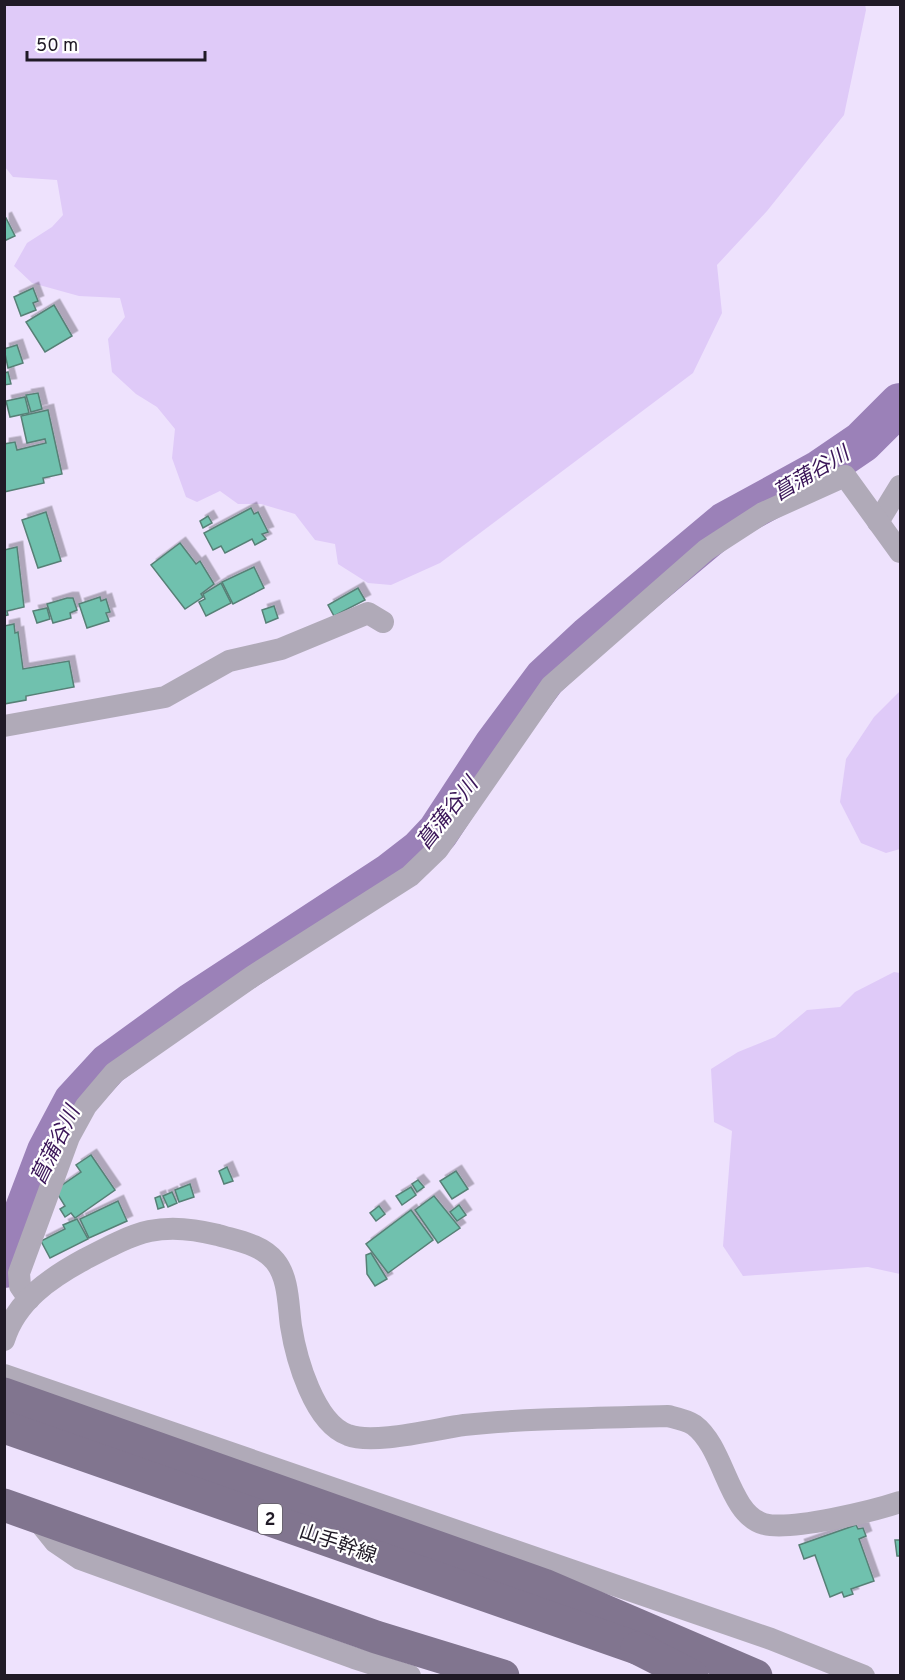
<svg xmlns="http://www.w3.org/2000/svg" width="905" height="1680" font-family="Overpass,'Noto Sans JP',sans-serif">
  <defs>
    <filter id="shadow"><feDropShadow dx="5.5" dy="-5.5" stdDeviation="0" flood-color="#0004"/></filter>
  </defs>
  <rect width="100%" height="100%" fill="#eee2fd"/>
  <g fill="#dfcaf8">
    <path d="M 5,4 L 865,4 L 866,10 L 844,115 L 767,211 L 717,265 L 722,313 L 693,373 L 440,563 L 391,585 L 368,583 L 338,564 L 335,544 L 315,540 L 295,514 L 261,504 L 238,504 L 220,491 L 197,502 L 186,497 L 172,458 L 175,429 L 157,407 L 136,394 L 112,372 L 108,339 L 125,317 L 120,298 L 79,296 L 32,283 L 14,266 L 27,243 L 52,227 L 63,215 L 57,180 L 13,177 L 5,167 Z"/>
    <path d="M 900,691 L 900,849 L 886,853 L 861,843 L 840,802 L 846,759 L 874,717 Z"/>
    <path d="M 894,972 L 900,973 L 900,1274 L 868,1267 L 743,1276 L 723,1246 L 732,1131 L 714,1122 L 711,1069 L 738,1052 L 775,1037 L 807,1010 L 840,1007 L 855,992 Z"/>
  </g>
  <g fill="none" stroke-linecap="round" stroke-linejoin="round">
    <path stroke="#9b81b8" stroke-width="42" d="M 4,1267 L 48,1151 L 74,1102 L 109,1064 L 193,1003 L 390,874 L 421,850 L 438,832 L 495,745 L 545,678 L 589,637 L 725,523 L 818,472 L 862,442 L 900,404"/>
  </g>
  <g fill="#6fc1ae" stroke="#578076" stroke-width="1.5" filter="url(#shadow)">
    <path d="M 6,218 L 15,236 L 4,241 L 4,219 Z"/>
    <path d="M 33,288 L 38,301 L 33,303 L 36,310 L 21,316 L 14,297 Z"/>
    <path d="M 54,305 L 72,336 L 45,352 L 26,322 Z"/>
    <path d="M 17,345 L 23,363 L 8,368 L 4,349 Z"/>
    <path d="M 8,372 L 11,384 L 4,385 L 4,373 Z"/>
    <path d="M 38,393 L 42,409 L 31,412 L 26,395 Z"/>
    <path d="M 25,397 L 29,413 L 10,417 L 6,401 Z"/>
    <path d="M 48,410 L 62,474 L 43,478 L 44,483 L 4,492 L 4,444 L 15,442 L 17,450 L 46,443 L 45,439 L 27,443 L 21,416 Z"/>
    <path d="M 251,508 L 254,514 L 258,512 L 268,532 L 262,534 L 266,539 L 255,545 L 252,539 L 225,553 L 221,546 L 213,550 L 204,533 Z"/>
    <path d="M 46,512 L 61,561 L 38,568 L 22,520 Z"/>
    <path d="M 208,516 L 212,523 L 203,528 L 200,521 Z"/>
    <path d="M 180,543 L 196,564 L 200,561 L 214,584 L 201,594 L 203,597 L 185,609 L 151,565 Z"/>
    <path d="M 17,547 L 24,607 L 7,611 L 8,615 L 4,616 L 4,550 Z"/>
    <path d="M 254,567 L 264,588 L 233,604 L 222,582 Z"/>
    <path d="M 221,583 L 231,603 L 206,616 L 199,602 L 205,599 L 203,594 Z"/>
    <path d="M 358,588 L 365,600 L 334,616 L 328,605 Z"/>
    <path d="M 100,597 L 101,601 L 106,599 L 110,612 L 106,613 L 109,621 L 87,628 L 79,604 Z"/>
    <path d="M 67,598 L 73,598 L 77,610 L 70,613 L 71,618 L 53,623 L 47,604 Z"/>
    <path d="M 274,606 L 278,618 L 266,623 L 262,610 Z"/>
    <path d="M 47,608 L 50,619 L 37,623 L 33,611 Z"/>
    <path d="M 14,624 L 15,633 L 18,632 L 23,669 L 69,661 L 74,687 L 26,696 L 26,700 L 4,704 L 4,626 Z"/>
    <path d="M 91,1155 L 115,1190 L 75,1218 L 71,1213 L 65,1217 L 60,1209 L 65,1206 L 55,1190 L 81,1172 L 76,1165 Z"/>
    <path d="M 227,1167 L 233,1181 L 224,1184 L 219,1171 Z"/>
    <path d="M 456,1171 L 468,1189 L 452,1199 L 440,1181 Z"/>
    <path d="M 418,1180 L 424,1187 L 417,1192 L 412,1184 Z"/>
    <path d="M 190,1184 L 194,1197 L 179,1202 L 175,1190 Z"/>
    <path d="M 411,1187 L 416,1195 L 402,1205 L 396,1196 Z"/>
    <path d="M 172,1192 L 177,1203 L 168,1207 L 163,1196 Z"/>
    <path d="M 160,1196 L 164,1207 L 158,1209 L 155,1198 Z"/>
    <path d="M 434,1196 L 460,1228 L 438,1243 L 415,1210 Z"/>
    <path d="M 118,1201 L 127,1221 L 89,1238 L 80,1219 Z"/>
    <path d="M 459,1205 L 466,1215 L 457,1221 L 450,1212 Z"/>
    <path d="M 379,1206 L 385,1214 L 376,1221 L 370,1213 Z"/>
    <path d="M 411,1210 L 433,1240 L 388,1273 L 366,1244 Z"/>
    <path d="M 77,1219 L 88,1239 L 50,1258 L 41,1241 L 65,1229 L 63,1225 Z"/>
    <path d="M 371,1253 L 387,1279 L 375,1286 L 367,1274 L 366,1255 Z"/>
    <path d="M 856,1525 L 858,1529 L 863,1528 L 866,1536 L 859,1539 L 874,1581 L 851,1589 L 853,1594 L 844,1597 L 842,1592 L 830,1597 L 815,1555 L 804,1559 L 799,1545 Z"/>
    <path d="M 895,1540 L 900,1540 L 900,1556 L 897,1556 Z"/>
  </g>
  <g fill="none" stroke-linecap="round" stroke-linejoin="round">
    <g stroke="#b0aab8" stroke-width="22">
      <path d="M 878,522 L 900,486"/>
      <path d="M 4,726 L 165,697 L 229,661 L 281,649 L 368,613 L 383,622"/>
      <path d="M 29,1299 L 20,1286 L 19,1273 L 69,1137 L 86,1106 L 114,1073 L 253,976 L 410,876 L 438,849 L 551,686 L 706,550 L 763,513 L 845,476 L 900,552"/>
      <path d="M 4,1340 C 16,1301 50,1278 85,1259 C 137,1232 159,1220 218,1235 C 238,1241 261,1244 275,1261 C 289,1278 288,1305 291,1326 C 296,1358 314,1423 348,1435 C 373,1445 435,1429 464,1425 C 531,1418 601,1418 668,1416 C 676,1418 687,1420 694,1425 C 725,1448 728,1514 764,1524 C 791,1531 873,1511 900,1502"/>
      <path d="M 4,1375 L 771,1639 L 864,1676"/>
      <path d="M 35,1517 L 55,1542 L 80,1559 L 354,1658 L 410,1676"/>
    </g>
    <g stroke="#81758f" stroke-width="33">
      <path d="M 4,1394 L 544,1585 L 756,1676"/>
      <path d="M 4,1427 L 648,1652"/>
      <path d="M 4,1505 L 376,1637 L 503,1676"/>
      <path d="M 637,1648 L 692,1676"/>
    </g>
  </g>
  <g text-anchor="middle" stroke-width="4.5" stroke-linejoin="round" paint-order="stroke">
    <rect fill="#fff" stroke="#635f67" stroke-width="1.5" x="258" y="1504" width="24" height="30" rx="4.5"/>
    <g font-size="18" font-weight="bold" fill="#201a26">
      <text x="270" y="1525">2</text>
    </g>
    <g font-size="20" fill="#201a26" stroke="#fff">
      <text transform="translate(338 1543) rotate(19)" y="7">山手幹線</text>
    </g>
    <g font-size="21" font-style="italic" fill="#3a1558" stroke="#fff">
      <text transform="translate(811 473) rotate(-31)" y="7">菖蒲谷川</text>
      <text transform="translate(447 813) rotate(-52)" y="7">菖蒲谷川</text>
      <text transform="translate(55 1145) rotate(-64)" y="7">菖蒲谷川</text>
    </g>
  </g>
  <rect width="905" height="1680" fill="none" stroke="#201a26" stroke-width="12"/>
  <path d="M27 51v9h178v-9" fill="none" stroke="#201a26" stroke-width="3"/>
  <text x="36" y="51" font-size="18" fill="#201a26" stroke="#ffffff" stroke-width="4.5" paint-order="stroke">50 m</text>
</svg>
